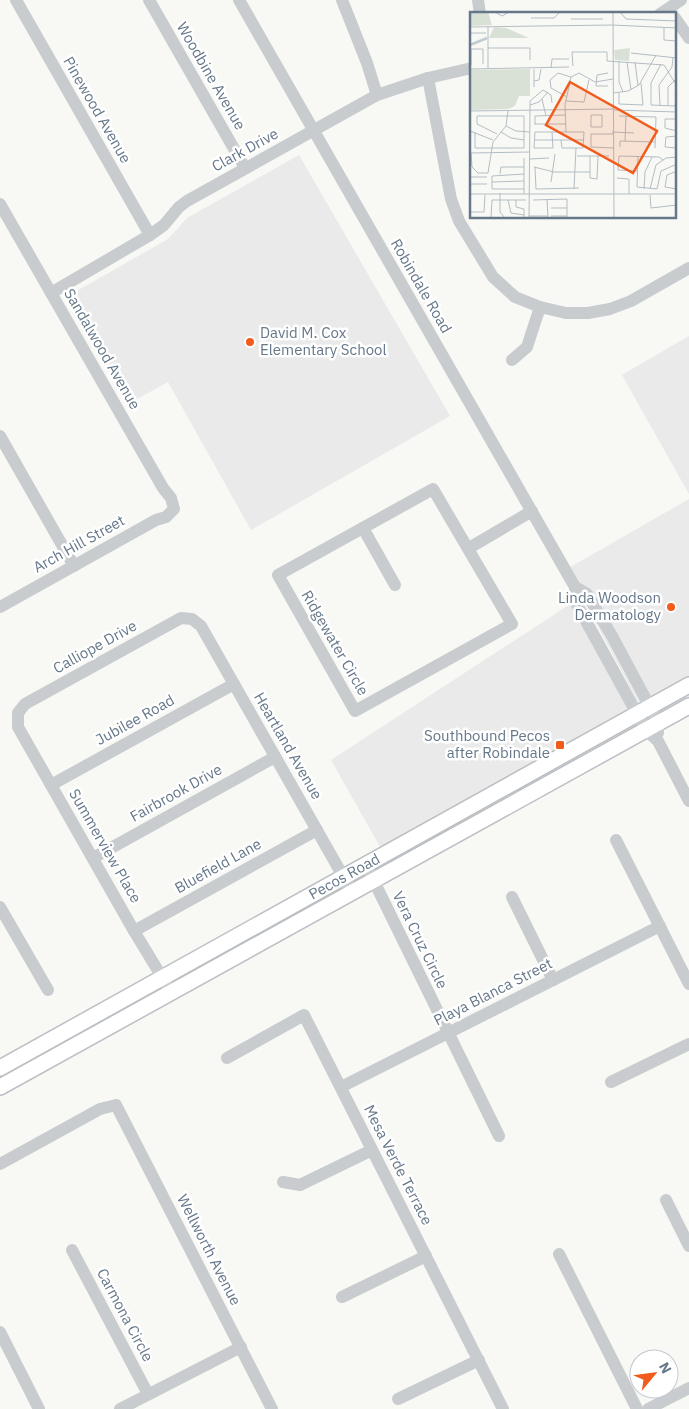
<svg xmlns="http://www.w3.org/2000/svg" width="689" height="1409" font-family="'IBM Plex Sans',sans-serif">
  <rect width="100%" height="100%" fill="#f8f9f5"/>
  <g fill="#e9eae9">
    <path d="M 299,155 L 450,416 L 251,530 L 168,382 L 128,404 L 70,303 L 75,292 L 168,239 L 187,218 Z"/>
    <path d="M 689,336 L 689,494 L 622,375 Z"/>
    <path d="M 689,499 L 689,698 L 648,721 L 567,569 Z"/>
    <path d="M 575,601 L 643,725 L 393,863 L 379,845 L 331,760 Z"/>
  </g>
  <g fill="none" stroke-linecap="round" stroke-linejoin="round">
    <defs>
      <g id="major">
        <path id="s1" d="M 0,1068 L 689,685"/>
        <path d="M 0,1087 L 689,706"/>
      </g>
    </defs>
    <use href="#major" stroke="#bbbfc3" stroke-width="18"/>
    <g stroke="#c8cccf" stroke-width="12">
      <path d="M 16,0 L 150,235"/>
      <path d="M 149,0 L 245,168"/>
      <path d="M 239,0 L 575,587 L 575,601 L 646,730 L 658,741 L 689,801"/>
      <path d="M 342,0 L 367,63 L 377,95"/>
      <path d="M 478,0 L 480,14"/>
      <path d="M 660,14 L 681,0"/>
      <path d="M 675,18 L 689,38"/>
      <path d="M 428,78 L 451,199 L 459,221 L 493,277 L 515,297 L 540,307 L 566,313 L 588,313 L 610,309 L 631,301 L 689,268"/>
      <path d="M 0,204 L 163,488 L 171,498 L 174,509 L 166,517 L 156,520 L 0,607"/>
      <path d="M 51,293 L 150,235 L 164,225 L 179,207 L 187,201 L 377,95 L 428,78 L 472,68"/>
      <path d="M 512,360 L 527,347 L 540,307"/>
      <path d="M 0,436 L 74,566"/>
      <path d="M 433,489 L 512,624 L 355,711 L 278,575 Z"/>
      <path d="M 363,528 L 395,585"/>
      <path d="M 469,548 L 532,511"/>
      <path d="M 575,587 L 587,594 L 612,636 L 650,707 L 658,723 L 658,733"/>
      <path d="M 51,785 L 234,684"/>
      <path d="M 616,840 L 689,984"/>
      <path d="M 93,858 L 275,757"/>
      <path d="M 366,865 L 499,1136"/>
      <path d="M 512,897 L 553,980"/>
      <path d="M 0,907 L 48,990"/>
      <path d="M 134,931 L 317,830"/>
      <path d="M 171,992 L 134,931 L 18,727 L 18,713 L 25,704 L 181,618 L 192,619 L 201,626 L 352,892"/>
      <path d="M 227,1058 L 304,1015 L 503,1409"/>
      <path d="M 611,1082 L 689,1044"/>
      <path d="M 341,1087 L 660,926"/>
      <path d="M 0,1164 L 100,1109 L 116,1105 L 272,1409"/>
      <path d="M 283,1182 L 300,1185 L 372,1150"/>
      <path d="M 666,1200 L 689,1246"/>
      <path d="M 72,1250 L 148,1394"/>
      <path d="M 559,1254 L 637,1409"/>
      <path d="M 342,1297 L 426,1256"/>
      <path d="M 0,1332 L 39,1409"/>
      <path d="M 398,1399 L 479,1360"/>
      <path d="M 120,1409 L 241,1347"/>
      <path d="M 648,1409 L 689,1388"/>
    </g>
    <use href="#major" stroke="#fff" stroke-width="15"/>
  </g>
  <g fill="#f15c1d" stroke="#fff" stroke-width="2">
    <circle cx="250" cy="342" r="5"/>
    <circle cx="671" cy="607" r="5"/>
    <rect x="555" y="740" width="10" height="10" rx="2.5"/>
  </g>
  <g text-anchor="middle" stroke-width="5" stroke-linejoin="round" paint-order="stroke">
    <g font-size="15" fill="#657789" stroke="#fff">
      <text transform="translate(211 76) rotate(60)" y="5">Woodbine Avenue</text>
      <text transform="translate(97 110) rotate(60)" y="5">Pinewood Avenue</text>
      <text transform="translate(245 150) rotate(-29)" y="5">Clark Drive</text>
      <text transform="translate(421 286) rotate(60)" y="5">Robindale Road</text>
      <text transform="translate(102 349) rotate(60)" y="5">Sandalwood Avenue</text>
      <text transform="translate(79 544) rotate(-29)" y="5">Arch Hill Street</text>
      <text transform="translate(335 643) rotate(60)" y="5">Ridgewater Circle</text>
      <text transform="translate(95 647) rotate(-29)" y="5">Calliope Drive</text>
      <text transform="translate(135 720) rotate(-29)" y="5">Jubilee Road</text>
      <text transform="translate(288 746) rotate(60)" y="5">Heartland Avenue</text>
      <text transform="translate(176 793) rotate(-29)" y="5">Fairbrook Drive</text>
      <text transform="translate(105 846) rotate(60)" y="5">Summerview Place</text>
      <text transform="translate(218 866) rotate(-29)" y="5">Bluefield Lane</text>
      <text dy="5" stroke="none"><textPath href="#s1" startOffset="394">Pecos Road</textPath></text>
      <text transform="translate(420 940) rotate(64)" y="5">Vera Cruz Circle</text>
      <text transform="translate(493 992) rotate(-27)" y="5">Playa Blanca Street</text>
      <text transform="translate(398 1165) rotate(63)" y="5">Mesa Verde Terrace</text>
      <text transform="translate(209 1250) rotate(63)" y="5">Wellworth Avenue</text>
      <text transform="translate(125 1315) rotate(62)" y="5">Carmona Circle</text>
    </g>
    <g font-size="15" fill="#657789" stroke="#fff" text-anchor="end">
      <text x="260" y="338" text-anchor="start">David M. Cox<tspan x="260" dy="17">Elementary School</tspan></text>
      <text x="661" y="603">Linda Woodson<tspan x="661" dy="17">Dermatology</tspan></text>
      <text x="550" y="741">Southbound Pecos<tspan x="550" dy="17">after Robindale</tspan></text>
    </g>
  </g>
  <g transform="translate(470 12)">
    <rect width="206" height="206" fill="#f8f9f5"/>
    <path d="M 0,0 L 18,0 L 22,13 L 0,14 ZM 24,15 L 36,16 L 59,26 L 19,26 ZM 160,36 L 159,49 L 145,48 L 144,38 ZM 60,57 L 60,84 L 49,84 L 45,94 L 38,97 L 0,98 L 0,58 Z" fill="#d9e1d6"/>
    <path fill="none" stroke="#c1ccd1" stroke-width="2.5" d="M 0,33 L 17,26"/>
    <path fill="none" stroke="#b4bdc4" stroke-width="1" d="M 25,0 L 32,4 L 39,0M 143,0 L 144,206M 150,0 L 156,7 L 207,9M 61,6 L 84,6 L 90,0M 101,7 L 133,7M 0,15 L 142,13 L 207,16M 18,15 L 18,57M 194,16 L 194,28 L 207,29M 0,21 L 16,21M 18,36 L 60,36 L 60,48M 161,41 L 207,46M 149,49 L 149,70 L 153,80M 157,50 L 161,78M 165,50 L 168,74M 191,52 L 181,71 L 181,93 L 205,94 L 207,83M 1,53 L 1,37 L 13,37 L 13,52M 103,54 L 102,40 L 137,40 L 137,49 L 194,53 L 207,74M 81,56 L 82,47 L 99,47M 0,57 L 99,55M 64,57 L 64,75M 138,61 L 127,63 L 126,74 L 138,74M 64,69 L 69,68 L 71,57M 143,81 L 158,79 L 169,73 L 186,43M 149,81 L 149,92 L 173,93 L 171,71M 97,85 L 81,76 L 80,68 L 88,61 L 101,65M 72,87 L 76,104M 96,89 L 114,90 L 119,68M 60,93 L 69,90 L 78,80M 190,94 L 189,73 L 202,55 L 203,45M 198,94 L 198,75 L 205,68M 60,98 L 60,89 L 73,78 L 81,83 L 82,91M 144,98 L 207,100M 0,99 L 144,97M 121,103 L 132,103 L 132,115 L 121,115 ZM 149,104 L 186,105 L 185,136M 207,107 L 195,107 L 195,116 L 207,119M 64,112 L 96,112M 65,112 L 65,104 L 95,103M 36,114 L 46,119 L 60,120M 0,119 L 23,128M 5,120 L 5,136 L 54,136 L 54,104 L 7,104 L 7,112 L 27,122M 31,120 L 41,126 L 54,128M 82,120 L 83,136 L 64,136 L 65,120 L 114,120 L 113,136 L 92,136 L 91,128M 96,120 L 95,93 L 101,65 L 109,61 L 125,70 L 143,67M 142,120 L 164,121M 144,122 L 121,122 L 121,135 L 144,136M 207,124 L 196,125 L 195,135 L 207,136M 65,128 L 114,128M 155,129 L 156,104M 150,135 L 150,129 L 185,130M 0,141 L 60,140M 1,141 L 2,155 L 8,161 L 18,161 L 23,130 L 36,114 L 38,99M 107,144 L 139,144M 120,144 L 120,166 L 127,167 L 128,144M 168,144 L 167,175 L 187,177M 54,146 L 54,182M 60,147 L 79,146M 64,155 L 84,160 L 120,160M 65,155 L 66,177 L 109,176M 148,158 L 149,144 L 189,145 L 193,148M 148,158 L 167,159M 207,159 L 197,163 L 195,175 L 207,177M 30,162 L 31,155 L 54,155M 54,162 L 22,164 L 22,177 L 54,177M 0,165 L 17,165M 147,166 L 159,167 L 159,182M 22,170 L 54,169M 81,170 L 85,142M 0,172 L 17,172M 104,177 L 106,136M 174,177 L 175,160 L 182,145M 180,177 L 186,153 L 196,146 L 207,145M 187,177 L 191,159 L 207,152M 30,181 L 30,200 L 35,206M 0,182 L 207,182M 180,183 L 181,196 L 207,193M 77,187 L 78,206M 38,188 L 41,201 L 54,203M 46,188 L 46,195 L 54,197 L 54,206M 63,188 L 97,187 L 97,206M 81,196 L 97,196M 0,200 L 14,200 L 15,183M 59,204 L 78,204M 81,204 L 97,204M 21,206 L 22,188 L 56,188M 59,206 L 60,98"/>
    <path fill="#f15c1d" fill-opacity="0.15" stroke="#f15c1d" stroke-width="2.5" d="M 100,70 L 187,119 L 163,161 L 76,113 Z"/>
    <rect width="206" height="206" fill="none" stroke="#657789" stroke-width="2.5"/>
  </g>
  <g transform="translate(654 1374) rotate(61)"><circle r="24" fill="#ffffff" stroke="#c1c9d0"/>
  <path d="M0-4L9 19L0 12L-9 19Z" fill="#f15c1d"/>
  <text y="-8" font-size="14" font-weight="bold" text-anchor="middle" fill="#657789">N</text>
  </g>
</svg>
